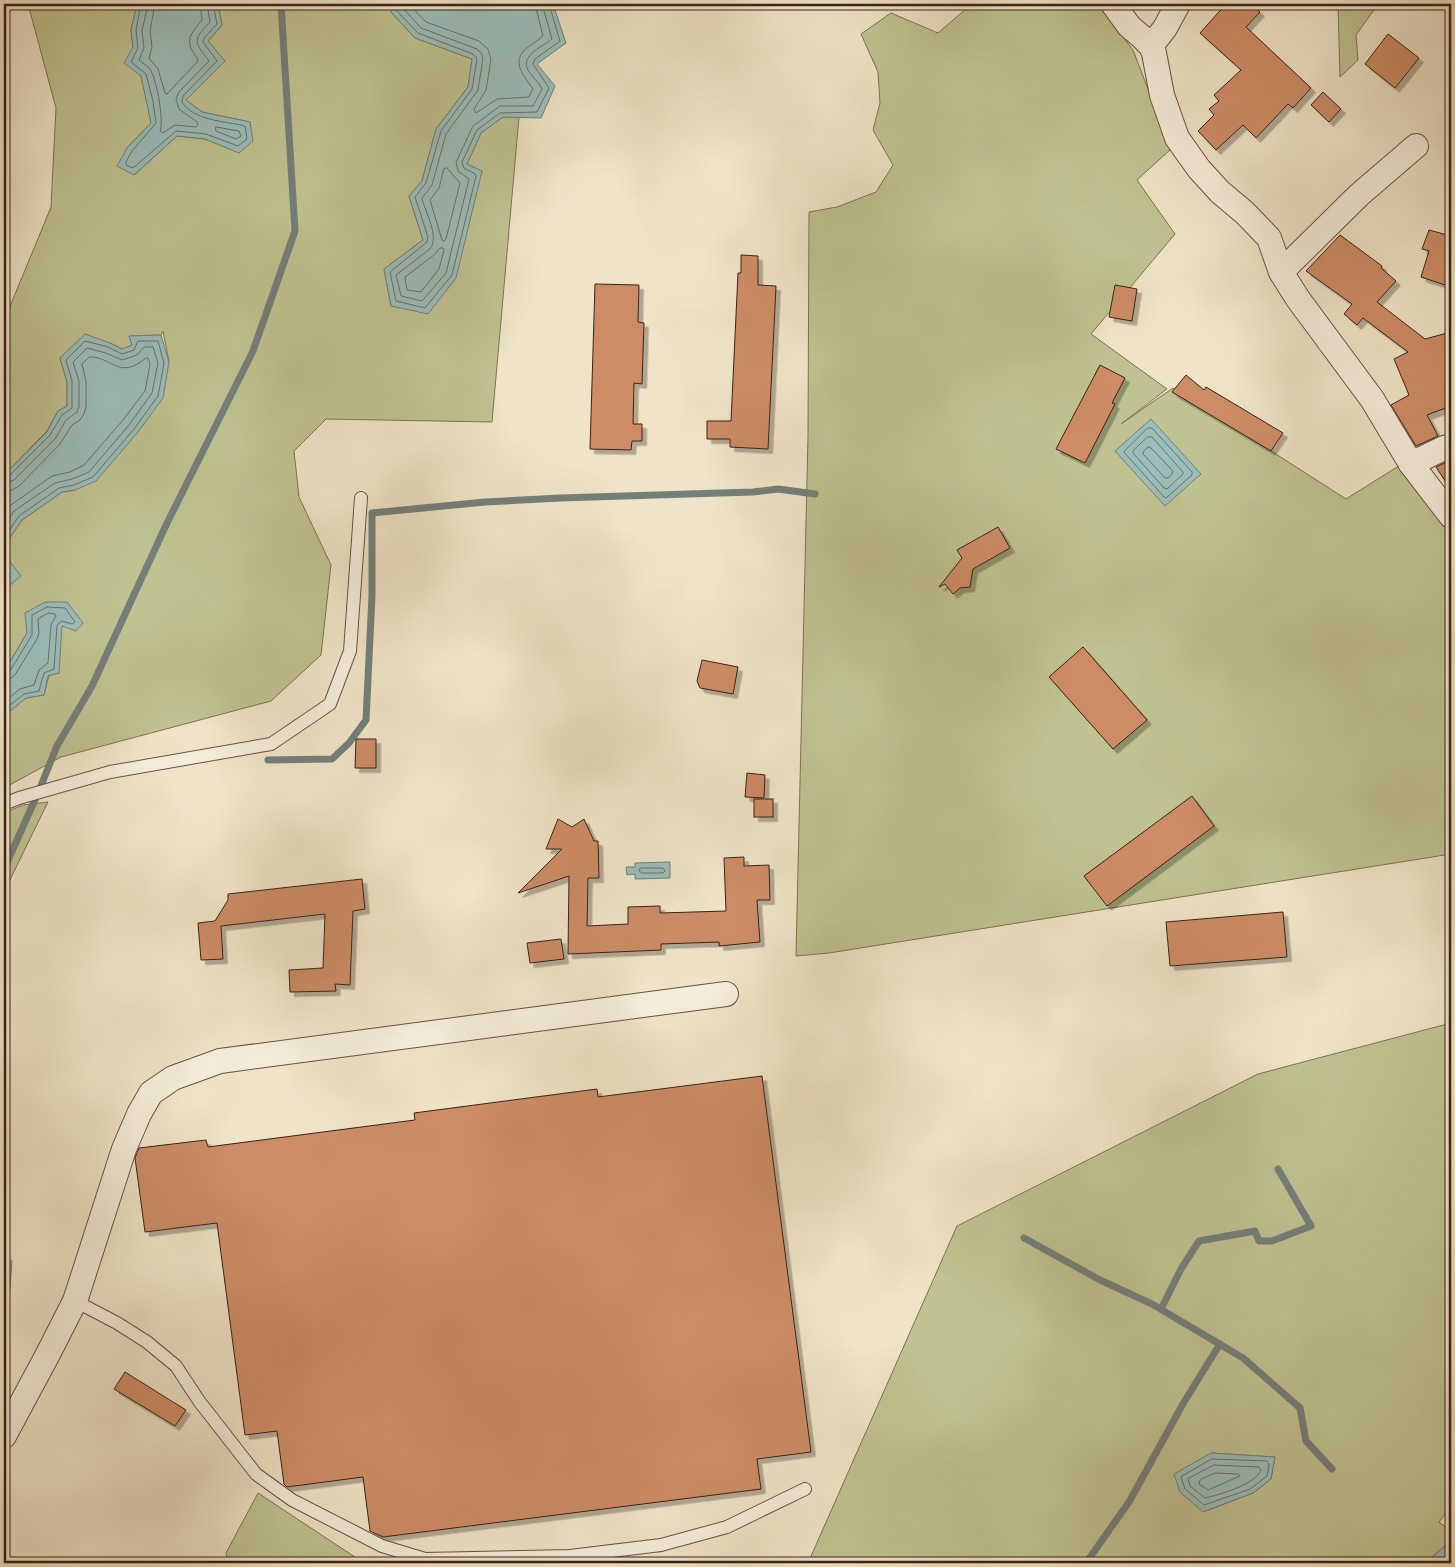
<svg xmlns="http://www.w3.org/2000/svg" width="1455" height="1567" font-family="'Old Standard TT',serif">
  <defs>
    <filter id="shadow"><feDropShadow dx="4.5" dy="4.5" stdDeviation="0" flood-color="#0004"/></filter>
  </defs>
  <rect width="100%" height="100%" fill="#efe4c7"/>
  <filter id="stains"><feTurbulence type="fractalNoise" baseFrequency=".004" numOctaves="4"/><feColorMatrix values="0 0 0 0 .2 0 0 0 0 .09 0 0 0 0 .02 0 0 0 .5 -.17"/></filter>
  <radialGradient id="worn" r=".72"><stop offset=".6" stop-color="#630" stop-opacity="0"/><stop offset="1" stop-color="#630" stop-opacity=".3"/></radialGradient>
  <g fill="#c0c291" stroke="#7d7254" fill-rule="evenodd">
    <path d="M 28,4 L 137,4 L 131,30 L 133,47 L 148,102 L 151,123 L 127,148 L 134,175 L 177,136 L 205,139 L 239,152 L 250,122 L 202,112 L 186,100 L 224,61 L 208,41 L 222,25 L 218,4 L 390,4 L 391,12 L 415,38 L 472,59 L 468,87 L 436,129 L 422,181 L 409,196 L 423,240 L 384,269 L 391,306 L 482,172 L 467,164 L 481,133 L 503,117 L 519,117 L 492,422 L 326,419 L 294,451 L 299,497 L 331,565 L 321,655 L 271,701 L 61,757 L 4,788 L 4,716 L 26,698 L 44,695 L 67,602 L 27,633 L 4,672 L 4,590 L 20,576 L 8,559 L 5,544 L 22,520 L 62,492 L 75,490 L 169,362 L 163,331 L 161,335 L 130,336 L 132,346 L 122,349 L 110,343 L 60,358 L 67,382 L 67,406 L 58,411 L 47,431 L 4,475 L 4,321 L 51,207 L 56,108 Z"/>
    <path d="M 996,4 L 1098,4 L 1133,50 L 1171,149 L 1137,180 L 1175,234 L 1091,334 L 1167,389 L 1121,424 L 1173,388 L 1346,499 L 1413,457 L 1451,514 L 1451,854 L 829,953 L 796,956 L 808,436 L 809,212 L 837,207 L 876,192 L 893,165 L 873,130 L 880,103 L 878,72 L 861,34 L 891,13 L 938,33 L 967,8 Z"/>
    <path d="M 1338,4 L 1372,4 L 1376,7 L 1356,35 L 1358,60 L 1340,77 Z"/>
    <path d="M 48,802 L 4,892 L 4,813 L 23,805 Z"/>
    <path d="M 1451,1023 L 1451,1514 L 1447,1512 L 1439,1522 L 1451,1531 L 1451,1540 L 1426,1563 L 808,1563 L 957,1226 L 1258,1074 ZM 1211,1453 L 1275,1457 L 1271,1479 L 1253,1493 L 1203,1512 Z"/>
    <path d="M 258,1493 L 364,1563 L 228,1563 L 226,1553 Z"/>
  </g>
  <g fill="#9bbebb" stroke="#747f7a">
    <path d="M 137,4 L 218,4 L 222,25 L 208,41 L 225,61 L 186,100 L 202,112 L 250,122 L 253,141 L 239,153 L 205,139 L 177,136 L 134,175 L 117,166 L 127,148 L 151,123 L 141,76 L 124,63 L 133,47 L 131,30 Z"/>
    <path d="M 390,4 L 553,4 L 566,43 L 537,64 L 555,86 L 541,118 L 503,117 L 481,133 L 467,164 L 482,171 L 456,278 L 428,314 L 391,306 L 384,269 L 423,240 L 409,196 L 422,181 L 436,129 L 468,87 L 472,59 L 415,38 L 391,12 Z"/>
    <path d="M 85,334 L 110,343 L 122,349 L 132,345 L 129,336 L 161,335 L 169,362 L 163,398 L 138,432 L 96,481 L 75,490 L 62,492 L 22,520 L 5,545 L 8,559 L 21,576 L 4,590 L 4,475 L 47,432 L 58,411 L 67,406 L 67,382 L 60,358 Z"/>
    <path d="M 1151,419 L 1201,474 L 1165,506 L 1115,451 Z"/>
    <path d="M 45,602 L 67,602 L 83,623 L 76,631 L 62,626 L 59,673 L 48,676 L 44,695 L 26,698 L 4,716 L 4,672 L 27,633 L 25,613 Z"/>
    <path d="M 670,862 L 670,878 L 635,879 L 635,874 L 627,875 L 626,867 L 635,867 L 635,863 Z"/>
    <path d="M 4,1256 L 12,1261 L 8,1313 L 4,1321 Z"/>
    <path d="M 1211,1453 L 1275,1457 L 1271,1479 L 1253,1493 L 1203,1512 L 1180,1492 L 1174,1474 Z"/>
    <path d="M 1451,1540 L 1451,1560 L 1447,1563 L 1426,1563 Z"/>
  </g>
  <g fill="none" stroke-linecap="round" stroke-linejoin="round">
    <g stroke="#6a706a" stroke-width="1">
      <path d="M 141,4 L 136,30 L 138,48 L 131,62 L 146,74 L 153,101 L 156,123 L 132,151 L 126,162 L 126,165 L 133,168 L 176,131 L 206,134 L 238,146 L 247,139 L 245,126 C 225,121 194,121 182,102 L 183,96 L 217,61 L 203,42 L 204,38 L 217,24 L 213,4"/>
      <path d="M 148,4 L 142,31 L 144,48 L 139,60 C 143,64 149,66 151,71 C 157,82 164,120 160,131 L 163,133 L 175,125 L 196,127 L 198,125 L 197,122 L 179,109 L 176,99 L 179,92 L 209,61 C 206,56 202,53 199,47 C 193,37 204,29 210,22 L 207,4"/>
      <path d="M 155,4 L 150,31 L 152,47 L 149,58 L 158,69 L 165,93 L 167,94 L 198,61 C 197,57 194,54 192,50 C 185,38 195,29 202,20 L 200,4"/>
      <path d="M 395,4 L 396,10 L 418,33 L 473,54 L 477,59 L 472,89 L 441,131 L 426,183 L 415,197 L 428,237 L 427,242 L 390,272 L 396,301 L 425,308 L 452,275 L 476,176 L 475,174 L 464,168 L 462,162 L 477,130 L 500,113 L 537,112 L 549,88 L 533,64 L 535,59 L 560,41 L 549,4"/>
      <path d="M 401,4 L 402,7 L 421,28 L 477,49 L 481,53 L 483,58 L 478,90 L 446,134 L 432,185 L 422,198 C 425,212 440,237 430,249 L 396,275 L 401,296 L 422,301 L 446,273 L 469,179 L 458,171 L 456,162 L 473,126 L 500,106 L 533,106 L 542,89 C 539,82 532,77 528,70 C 520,55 544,46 552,39 L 542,4"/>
      <path d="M 409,4 L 426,22 L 479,41 L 488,49 L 491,60 L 486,90 L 474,109 L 476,113 L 497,99 L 529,97 L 533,89 C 524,76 510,61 527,48 C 533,43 539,40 543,36 L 535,4"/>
      <path d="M 216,127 L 239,131 L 241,136 L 236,139 L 216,131 Z"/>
      <path d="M 447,168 L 460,183 L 446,239 L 444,241 L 442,240 L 430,200 L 439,188 L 444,169 Z"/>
      <path d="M 440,248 L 443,248 L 444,250 L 439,269 L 421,292 L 407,290 L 405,277 L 434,255 Z"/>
      <path d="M 1148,428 L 1152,428 L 1192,472 L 1192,475 L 1166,498 L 1164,497 L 1124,452 Z"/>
      <path d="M 1148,437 L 1152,437 L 1183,472 L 1183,474 L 1167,489 L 1164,488 L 1133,453 L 1133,451 Z"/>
      <path d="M 1148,447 L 1151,448 L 1173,471 L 1172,474 L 1168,478 L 1165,478 L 1143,454 L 1144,451 Z"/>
      <path d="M 4,478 L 9,476 L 50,435 L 62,415 L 72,408 L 72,381 L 66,360 L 85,341 L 108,347 L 122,354 L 134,350 L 138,341 L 158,341 L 164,363 L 158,396 L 134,429 L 93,477 L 74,485 L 59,488 L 19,516 L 4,538"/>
      <path d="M 4,484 L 14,480 L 55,439 L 66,420 L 77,412 L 79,406 L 79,381 L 73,362 L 87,348 L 106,353 L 122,360 L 137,355 L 144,347 L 153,347 L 158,363 L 152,393 L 129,425 L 89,472 L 72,479 L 55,483 L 14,511 L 4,527"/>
      <path d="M 4,492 L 12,490 L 19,486 L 60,444 L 72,425 L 80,420 L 84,414 L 86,406 L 86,381 L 82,364 L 89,357 C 112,356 118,381 146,358 L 148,358 L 150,364 L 145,391 L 123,420 L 84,465 L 70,472 L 52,476 L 11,505 L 4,513"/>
      <path d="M 4,674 L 10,671 L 32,635 L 32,615 L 47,607 L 65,608 L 75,622 L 72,624 L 62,621 L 57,625 L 54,669 L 44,673 L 39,691 L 24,694 L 4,710"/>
      <path d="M 4,680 L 10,679 L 15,675 L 37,639 L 39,633 L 38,619 L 48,613 L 55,614 L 56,616 L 51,625 L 48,663 L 39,670 L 34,685 L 20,689 L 4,702"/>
      <path d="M 641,868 L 663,868 L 665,871 L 663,873 L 642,873 L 639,871 Z"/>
      <path d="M 1212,1459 L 1267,1461 L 1269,1464 L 1267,1476 L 1250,1489 L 1204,1505 L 1185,1489 L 1181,1477 Z"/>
      <path d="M 1214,1465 L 1259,1467 L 1261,1470 C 1256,1484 1219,1495 1205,1498 L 1190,1486 L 1188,1479 Z"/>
      <path d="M 1215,1473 L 1238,1474 L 1240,1476 L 1208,1490 L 1199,1484 L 1200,1480 Z"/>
    </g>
    <g stroke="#747f7a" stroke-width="7">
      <path d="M 268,760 L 332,759 L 349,743 L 366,720 L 372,596 L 372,513 L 485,502 L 560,498 L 753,492 L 778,489 L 815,494"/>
      <path d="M 4,869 L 38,793 L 57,746 L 92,686 L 167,523 L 253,351 L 295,231 L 281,4"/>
      <path d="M 1024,1238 L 1100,1280 L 1152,1304 L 1243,1358 L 1300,1408 L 1306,1441 L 1332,1469"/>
      <path d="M 1161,1309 L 1181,1269 L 1199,1241 L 1255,1231 L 1259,1241 L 1272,1241 L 1311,1226 L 1278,1169"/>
      <path d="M 1086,1563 L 1129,1502 L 1184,1402 L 1220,1344"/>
    </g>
  </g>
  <g fill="#cd8c66" stroke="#3a2118" filter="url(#shadow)">
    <path d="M 1226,4 L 1251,4 L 1260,12 L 1246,27 L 1311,88 L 1293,108 L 1288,104 L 1256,138 L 1243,125 L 1216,150 L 1198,131 L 1214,115 L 1209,109 L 1219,101 L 1214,95 L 1241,70 L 1200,33 Z"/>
    <path d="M 1388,34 L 1419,58 L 1395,88 L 1365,64 Z"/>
    <path d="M 1323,92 L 1341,109 L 1329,122 L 1311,105 Z"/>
    <path d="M 1429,230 L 1451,236 L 1451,287 L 1421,277 L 1429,251 L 1422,249 Z"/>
    <path d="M 1340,235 L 1382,266 L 1381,268 L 1396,281 L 1377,302 L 1425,339 L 1451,332 L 1451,406 L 1427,415 L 1438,436 L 1416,446 L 1391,405 L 1409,395 L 1394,359 L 1408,352 L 1363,318 L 1357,325 L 1344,314 L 1352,304 L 1306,271 Z"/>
    <path d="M 741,255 L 758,256 L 758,285 L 776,286 L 768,449 L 730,447 L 730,439 L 707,439 L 707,421 L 731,421 L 738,273 L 741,273 Z"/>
    <path d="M 595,284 L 639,285 L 638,322 L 644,323 L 642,384 L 634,383 L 633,424 L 642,424 L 642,441 L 632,441 L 631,450 L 590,449 Z"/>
    <path d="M 1115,285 L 1137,289 L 1132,321 L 1109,317 Z"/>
    <path d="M 1100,365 L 1125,378 L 1112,403 L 1115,404 L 1085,463 L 1056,449 Z"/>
    <path d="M 1186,375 L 1204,390 L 1206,387 L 1283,433 L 1271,451 L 1172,392 Z"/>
    <path d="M 1451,460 L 1451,490 L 1436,467 Z"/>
    <path d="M 998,527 L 1010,548 L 973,569 L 970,587 L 960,588 L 953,594 L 945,584 L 939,587 L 962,558 L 957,550 Z"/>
    <path d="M 1083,647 L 1147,720 L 1113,749 L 1049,677 Z"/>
    <path d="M 702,660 L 738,667 L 733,694 L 700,688 L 697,681 Z"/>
    <path d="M 356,739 L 376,739 L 376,768 L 355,768 Z"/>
    <path d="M 747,773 L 765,775 L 764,798 L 745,797 Z"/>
    <path d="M 1192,796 L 1214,826 L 1107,906 L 1084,876 Z"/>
    <rect x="754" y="799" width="19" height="18"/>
    <path d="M 558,819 L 572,827 L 584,819 L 594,841 L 598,841 L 599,878 L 588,878 L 587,926 L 628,924 L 628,907 L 660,906 L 660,913 L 726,911 L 724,858 L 744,857 L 744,866 L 769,865 L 770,900 L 757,900 L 760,942 L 719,946 L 719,942 L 661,944 L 661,950 L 568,954 L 569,876 L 518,893 L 562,849 L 546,849 Z"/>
    <path d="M 362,879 L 365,909 L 353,911 L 350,985 L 335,984 L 336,991 L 290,992 L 289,970 L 323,968 L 325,914 L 221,926 L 223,959 L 201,960 L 198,923 L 215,921 L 228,900 L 228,894 Z"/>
    <path d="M 1283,912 L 1287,957 L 1170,966 L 1166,922 Z"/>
    <path d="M 561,939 L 564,959 L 530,963 L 527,943 Z"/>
    <path d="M 762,1076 L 811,1452 L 757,1459 L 761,1489 L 383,1537 L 370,1531 L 363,1477 L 287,1487 L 284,1484 L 277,1431 L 245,1435 L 217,1223 L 145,1232 L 135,1158 L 139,1148 L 206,1140 L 208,1147 L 415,1120 L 414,1113 L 597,1089 L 598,1097 Z"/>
    <path d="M 125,1372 L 186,1410 L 175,1426 L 114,1389 Z"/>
  </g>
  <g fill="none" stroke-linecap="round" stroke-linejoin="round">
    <defs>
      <g id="service">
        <path d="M 4,804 L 19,798 L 110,772 L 271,744 L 330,704 L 350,651 L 361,498"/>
        <path d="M 75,1301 L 117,1323 L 147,1342 L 176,1366 L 199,1401 L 256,1474 L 292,1500 L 382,1546 L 425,1559 L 570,1556 L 661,1545 L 727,1527 L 805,1489"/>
      </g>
      <g id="minor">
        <path d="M 1113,4 L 1129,26 L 1143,38 L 1151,46 L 1154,53 L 1162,95 L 1177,138 L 1199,169 L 1220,192 L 1245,213 L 1269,238 L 1281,272 L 1298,299 L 1372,399 L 1411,464 L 1451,516"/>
        <path d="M 1151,46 L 1165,28 L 1178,4"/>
        <path d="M 1281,272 L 1359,195 L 1416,146"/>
        <path d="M 1411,464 L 1444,448 L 1451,446"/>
        <path d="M 4,1436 L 48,1354 L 75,1301 L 124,1149 L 139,1114 L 151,1093 L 173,1078 L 220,1061 L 726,994"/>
      </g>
    </defs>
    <use href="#service" stroke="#675244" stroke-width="14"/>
    <use href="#minor" stroke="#675244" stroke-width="26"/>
    <use href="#service" stroke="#f5eddb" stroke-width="12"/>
    <use href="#minor" stroke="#f5eddb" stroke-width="24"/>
  </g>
  <rect width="1455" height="1567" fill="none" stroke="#efe4c7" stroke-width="20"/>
  <rect x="5" y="5" width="1445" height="1557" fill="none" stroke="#3a2118" stroke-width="2.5"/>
  <rect x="10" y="10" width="1435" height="1547" fill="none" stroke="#3a2118"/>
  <rect width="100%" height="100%" filter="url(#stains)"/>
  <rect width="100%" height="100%" fill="url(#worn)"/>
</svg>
